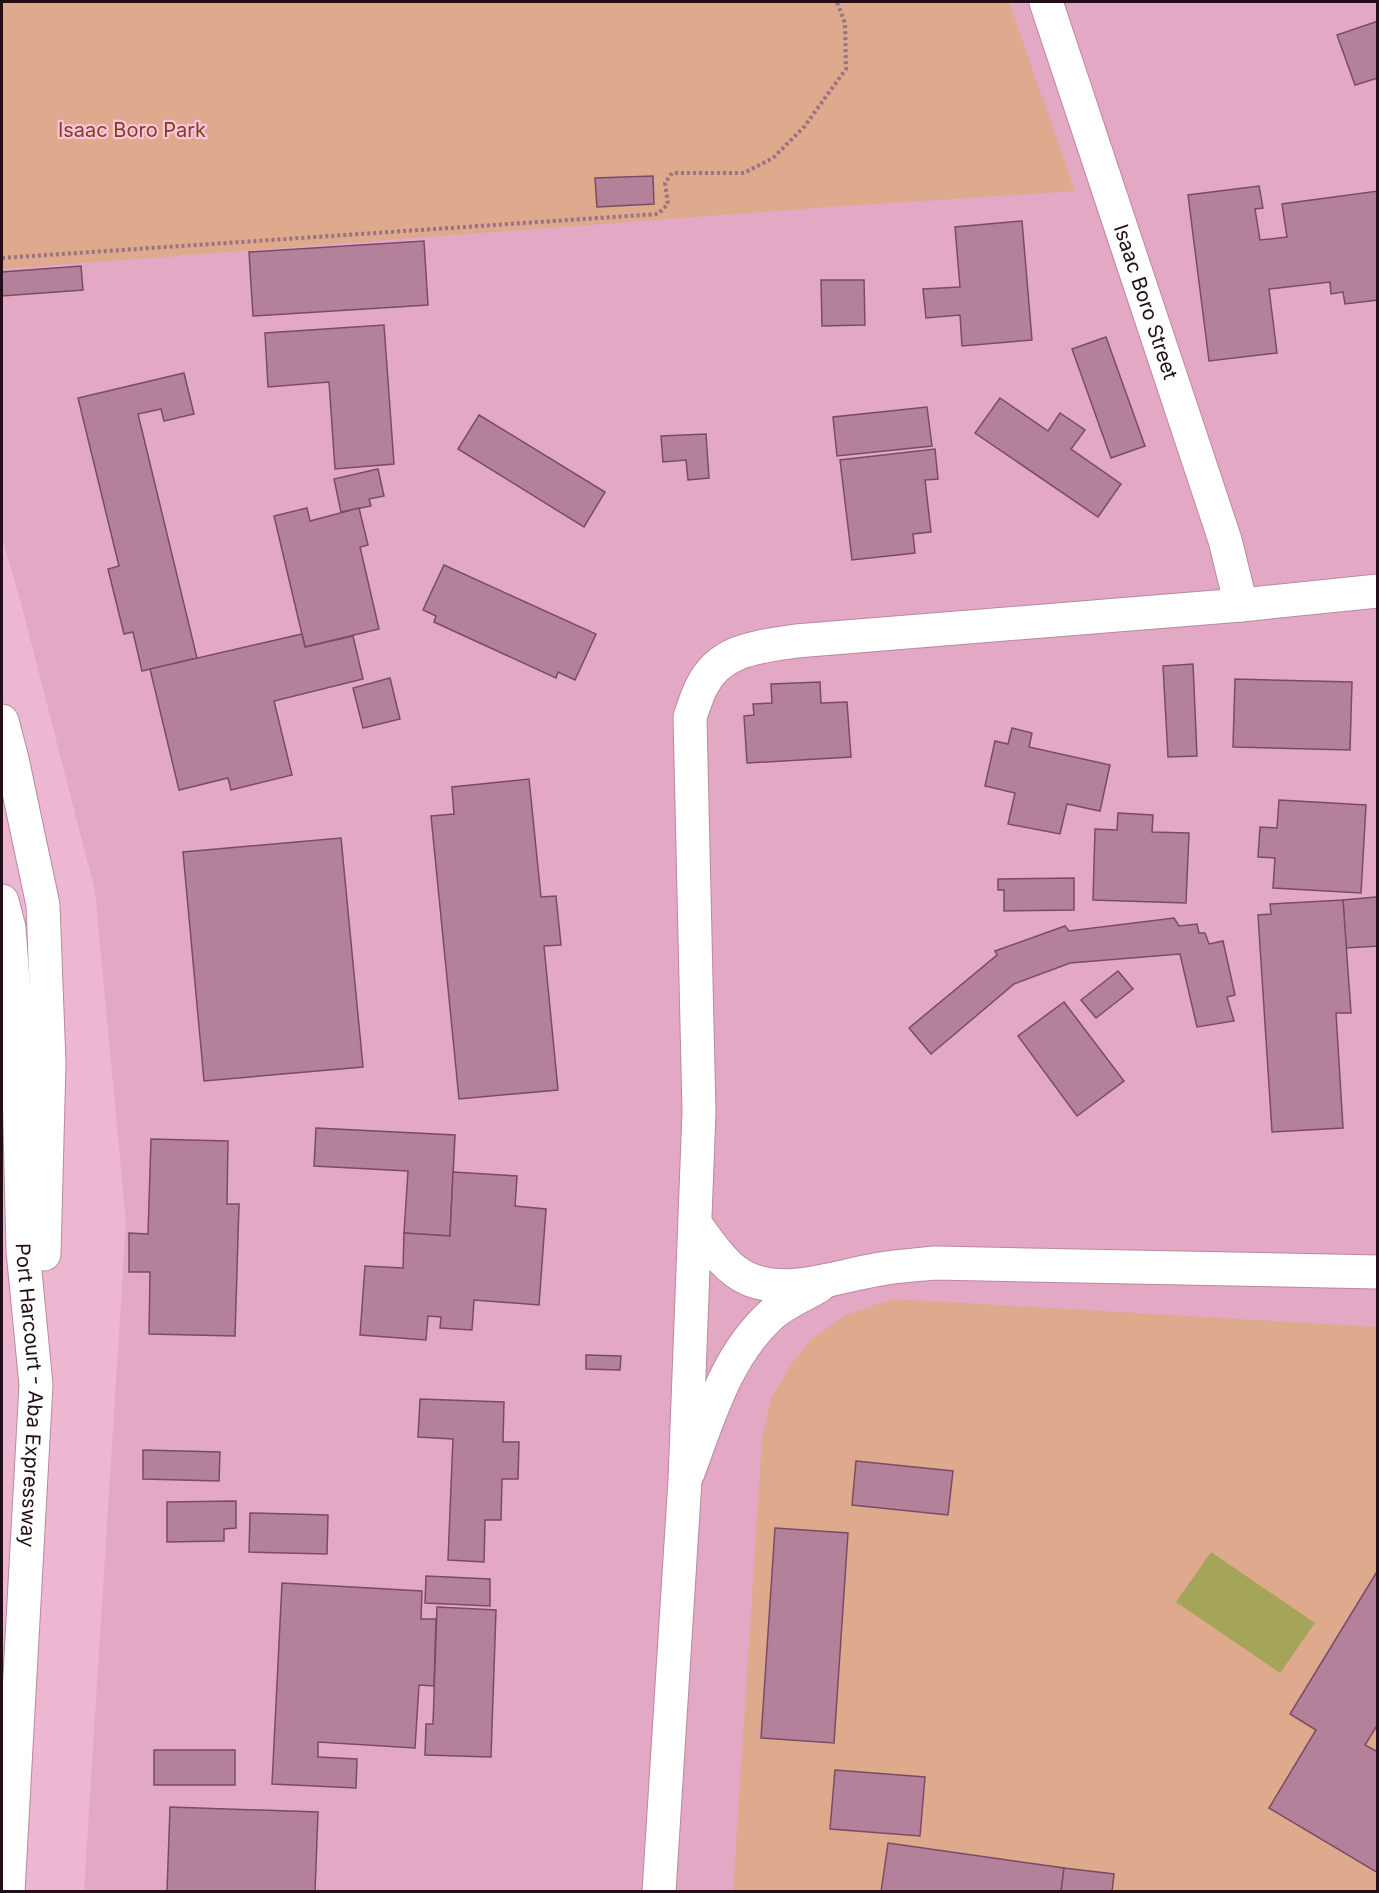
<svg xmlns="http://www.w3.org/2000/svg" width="1379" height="1893" font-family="Inter,sans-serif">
  <rect width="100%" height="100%" fill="#edb7d1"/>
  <path fill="#e3a8c4" d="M 2,2 L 1377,2 L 1377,1891 L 84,1891 L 126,1222 L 95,891 L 22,607 L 2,537 Z"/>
  <g fill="#dea98d">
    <path d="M 2,2 L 1009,2 L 1075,191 L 827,207 L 2,269 Z"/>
    <path d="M 893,1299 L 1377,1327 L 1377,1891 L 733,1892 L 762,1440 L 771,1399 L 792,1363 L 812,1339 L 846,1315 Z"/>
  </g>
  <path fill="#a5a55a" d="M 1211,1552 L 1315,1623 L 1280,1673 L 1176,1602 Z"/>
  <g fill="#b3819a" stroke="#7a4c63" stroke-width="1.5">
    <path d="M 1378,21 L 1378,78 L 1355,85 L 1337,35 Z"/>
    <path d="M 653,176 L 654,204 L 597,207 L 595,178 Z"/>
    <path d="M 1259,186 L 1263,208 L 1255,209 L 1260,240 L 1287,237 L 1282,204 L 1378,191 L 1378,300 L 1345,304 L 1343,292 L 1331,294 L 1330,282 L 1269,289 L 1277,353 L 1209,361 L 1188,195 Z"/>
    <path d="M 1022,221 L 1032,340 L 962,346 L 960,315 L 926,318 L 923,289 L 960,287 L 955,227 Z"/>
    <path d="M 424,241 L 428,305 L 253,316 L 249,252 Z"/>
    <path d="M 81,266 L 83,290 L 2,296 L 2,272 Z"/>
    <path d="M 821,280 L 864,280 L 865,325 L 822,326 Z"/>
    <path d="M 384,325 L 394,464 L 335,469 L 329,382 L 268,387 L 265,333 Z"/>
    <path d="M 1106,337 L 1145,446 L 1111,458 L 1072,349 Z"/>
    <path d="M 184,373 L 194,414 L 164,421 L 161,409 L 138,414 L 197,658 L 142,671 L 133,632 L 124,634 L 108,569 L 119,566 L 78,398 Z"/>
    <path d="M 1000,398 L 1048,431 L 1060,413 L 1085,430 L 1071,449 L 1121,484 L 1098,517 L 975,433 Z"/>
    <path d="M 927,407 L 932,446 L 837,456 L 833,417 Z"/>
    <path d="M 479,415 L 605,492 L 584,527 L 458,449 Z"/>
    <path d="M 706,434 L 709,478 L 688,480 L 686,460 L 663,462 L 661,436 Z"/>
    <path d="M 935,449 L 938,479 L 925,480 L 931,532 L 913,534 L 915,553 L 852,560 L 840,460 Z"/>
    <path d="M 378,469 L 384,496 L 369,499 L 371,506 L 341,512 L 334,479 Z"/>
    <path d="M 307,508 L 310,521 L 359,508 L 368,545 L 360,547 L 379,629 L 305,647 L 274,516 Z"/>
    <path d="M 444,565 L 596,634 L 575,680 L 558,672 L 556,678 L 434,622 L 436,616 L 423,610 Z"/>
    <path d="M 302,634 L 305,647 L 353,636 L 363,679 L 274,701 L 292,775 L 231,790 L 228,778 L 179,790 L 150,669 Z"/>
    <path d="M 1193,664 L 1197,756 L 1168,757 L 1163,666 Z"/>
    <path d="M 390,678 L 400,719 L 363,728 L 353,688 Z"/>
    <path d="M 1235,679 L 1352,682 L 1350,750 L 1233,747 Z"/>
    <path d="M 820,682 L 821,703 L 847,702 L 851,757 L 747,763 L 744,716 L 754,715 L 753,704 L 772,703 L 771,684 Z"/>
    <path d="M 1012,728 L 1032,733 L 1029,747 L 1110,765 L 1100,811 L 1067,804 L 1060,834 L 1008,824 L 1015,793 L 985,786 L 995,741 L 1008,744 Z"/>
    <path d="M 529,779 L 541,897 L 556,896 L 561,945 L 544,946 L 558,1090 L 459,1099 L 431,816 L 454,814 L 452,787 Z"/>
    <path d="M 1279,800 L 1366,805 L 1361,893 L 1273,888 L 1275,858 L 1258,857 L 1260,827 L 1277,828 Z"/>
    <path d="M 1118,813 L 1153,815 L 1152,832 L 1189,833 L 1186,903 L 1093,900 L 1095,829 L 1117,830 Z"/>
    <path d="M 341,838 L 363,1067 L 204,1081 L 183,852 Z"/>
    <path d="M 1074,878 L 1074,910 L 1004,911 L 1004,890 L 998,890 L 998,879 Z"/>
    <path d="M 1376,897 L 1378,897 L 1378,946 L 1346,948 L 1343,900 Z"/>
    <path d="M 1343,900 L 1351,1013 L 1336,1013 L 1343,1128 L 1272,1132 L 1258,915 L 1271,914 L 1270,904 Z"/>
    <path d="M 1174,918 L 1179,926 L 1197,924 L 1199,933 L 1205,933 L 1209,944 L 1223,941 L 1235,995 L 1227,997 L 1234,1021 L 1197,1027 L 1180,954 L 1070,963 L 1014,984 L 931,1054 L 909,1028 L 997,955 L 995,951 L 1065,926 L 1069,931 Z"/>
    <path d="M 1118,971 L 1133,989 L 1096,1018 L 1081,1000 Z"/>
    <path d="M 1064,1002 L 1124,1081 L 1077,1116 L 1018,1036 Z"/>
    <path d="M 316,1128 L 455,1135 L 450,1236 L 404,1233 L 408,1171 L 314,1166 Z"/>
    <path d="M 151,1139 L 228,1141 L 227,1204 L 239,1204 L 235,1336 L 149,1334 L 150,1272 L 129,1272 L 129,1233 L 148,1234 Z"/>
    <path d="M 453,1172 L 517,1176 L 515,1206 L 546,1209 L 539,1305 L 474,1300 L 472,1330 L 440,1328 L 441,1317 L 428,1316 L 426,1340 L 360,1335 L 365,1266 L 403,1268 L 404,1233 L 450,1236 Z"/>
    <path d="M 586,1355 L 621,1356 L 620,1370 L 586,1369 Z"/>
    <path d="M 420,1399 L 504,1402 L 503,1442 L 519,1442 L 518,1479 L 502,1479 L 501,1520 L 485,1520 L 484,1562 L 448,1560 L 453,1439 L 418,1437 Z"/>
    <path d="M 143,1450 L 220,1452 L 219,1481 L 143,1479 Z"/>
    <path d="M 856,1461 L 953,1471 L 948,1515 L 852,1505 Z"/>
    <path d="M 236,1501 L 236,1528 L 224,1529 L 224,1541 L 167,1542 L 167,1502 Z"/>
    <path d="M 250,1513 L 328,1515 L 327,1554 L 249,1552 Z"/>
    <path d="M 775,1528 L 848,1533 L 834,1743 L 761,1738 Z"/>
    <path d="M 1378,1570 L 1378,1724 L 1365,1745 L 1378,1752 L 1378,1873 L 1269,1808 L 1316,1730 L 1290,1714 Z"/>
    <path d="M 426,1576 L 490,1579 L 490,1606 L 425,1603 Z"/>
    <path d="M 282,1583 L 422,1591 L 421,1619 L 436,1619 L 434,1686 L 419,1685 L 415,1748 L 318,1742 L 318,1757 L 357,1759 L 356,1788 L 272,1784 Z"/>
    <path d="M 437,1607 L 496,1610 L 491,1757 L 425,1755 L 426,1724 L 433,1724 Z"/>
    <rect x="154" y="1750" width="81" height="35"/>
    <path d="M 835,1770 L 925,1777 L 920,1836 L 830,1829 Z"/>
    <path d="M 170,1807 L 318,1812 L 315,1892 L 167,1892 Z"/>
    <path d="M 888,1843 L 1064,1868 L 1061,1892 L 881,1892 Z"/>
    <path d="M 1064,1868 L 1114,1874 L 1112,1892 L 1061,1892 Z"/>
  </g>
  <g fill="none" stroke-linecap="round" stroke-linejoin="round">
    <defs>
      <g id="minor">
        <path d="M 696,1225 C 708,1241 719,1259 735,1271 C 774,1301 833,1277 875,1270 C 895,1266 915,1265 935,1263 L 1378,1272"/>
        <path d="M 688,1473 C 709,1417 726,1356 771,1315 C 784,1303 804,1295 819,1286"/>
      </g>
      <g id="tertiary">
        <path id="s1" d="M 1046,2 L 1225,540 L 1241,605"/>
        <path d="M 659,1892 L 685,1480 L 699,1112 L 690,717 C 694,706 697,695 702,686 C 721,648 760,647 796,641 L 1241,605 L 1378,591"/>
      </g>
      <g id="trunk">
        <path d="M 2,721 L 12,759 L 43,905 L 49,1063 L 44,1254"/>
        <path id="s2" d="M 2,901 L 9,928 L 18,1045 L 23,1251 L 36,1385 L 8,1892"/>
      </g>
    </defs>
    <use href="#minor" stroke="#ba88a0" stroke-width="35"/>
    <use href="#tertiary" stroke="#ba88a0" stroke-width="35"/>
    <use href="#trunk" stroke="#ba88a0" stroke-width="35"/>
    <path stroke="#997285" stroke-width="4" stroke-dasharray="3 3" stroke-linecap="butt" d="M 2,258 L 658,214 L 668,204 L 665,183 L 672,173 L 744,173 L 773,158 L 804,127 L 846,69 L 845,23 L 837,2"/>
    <use href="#minor" stroke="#fff" stroke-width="33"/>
    <use href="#tertiary" stroke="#fff" stroke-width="33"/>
    <use href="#trunk" stroke="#fff" stroke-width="33"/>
  </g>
  <g text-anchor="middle" stroke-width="4.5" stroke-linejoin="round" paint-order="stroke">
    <g font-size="20" fill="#82411b" stroke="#fac4de">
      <text x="132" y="137">Isaac Boro Park</text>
    </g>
    <g font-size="20" fill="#210e18" stroke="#fac4de">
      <text dy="7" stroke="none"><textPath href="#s1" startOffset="316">Isaac Boro Street</textPath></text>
      <text dy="7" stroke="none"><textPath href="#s2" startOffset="496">Port Harcourt - Aba Expressway</textPath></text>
    </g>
  </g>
  <rect width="1379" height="1893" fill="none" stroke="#210e18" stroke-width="6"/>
</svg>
